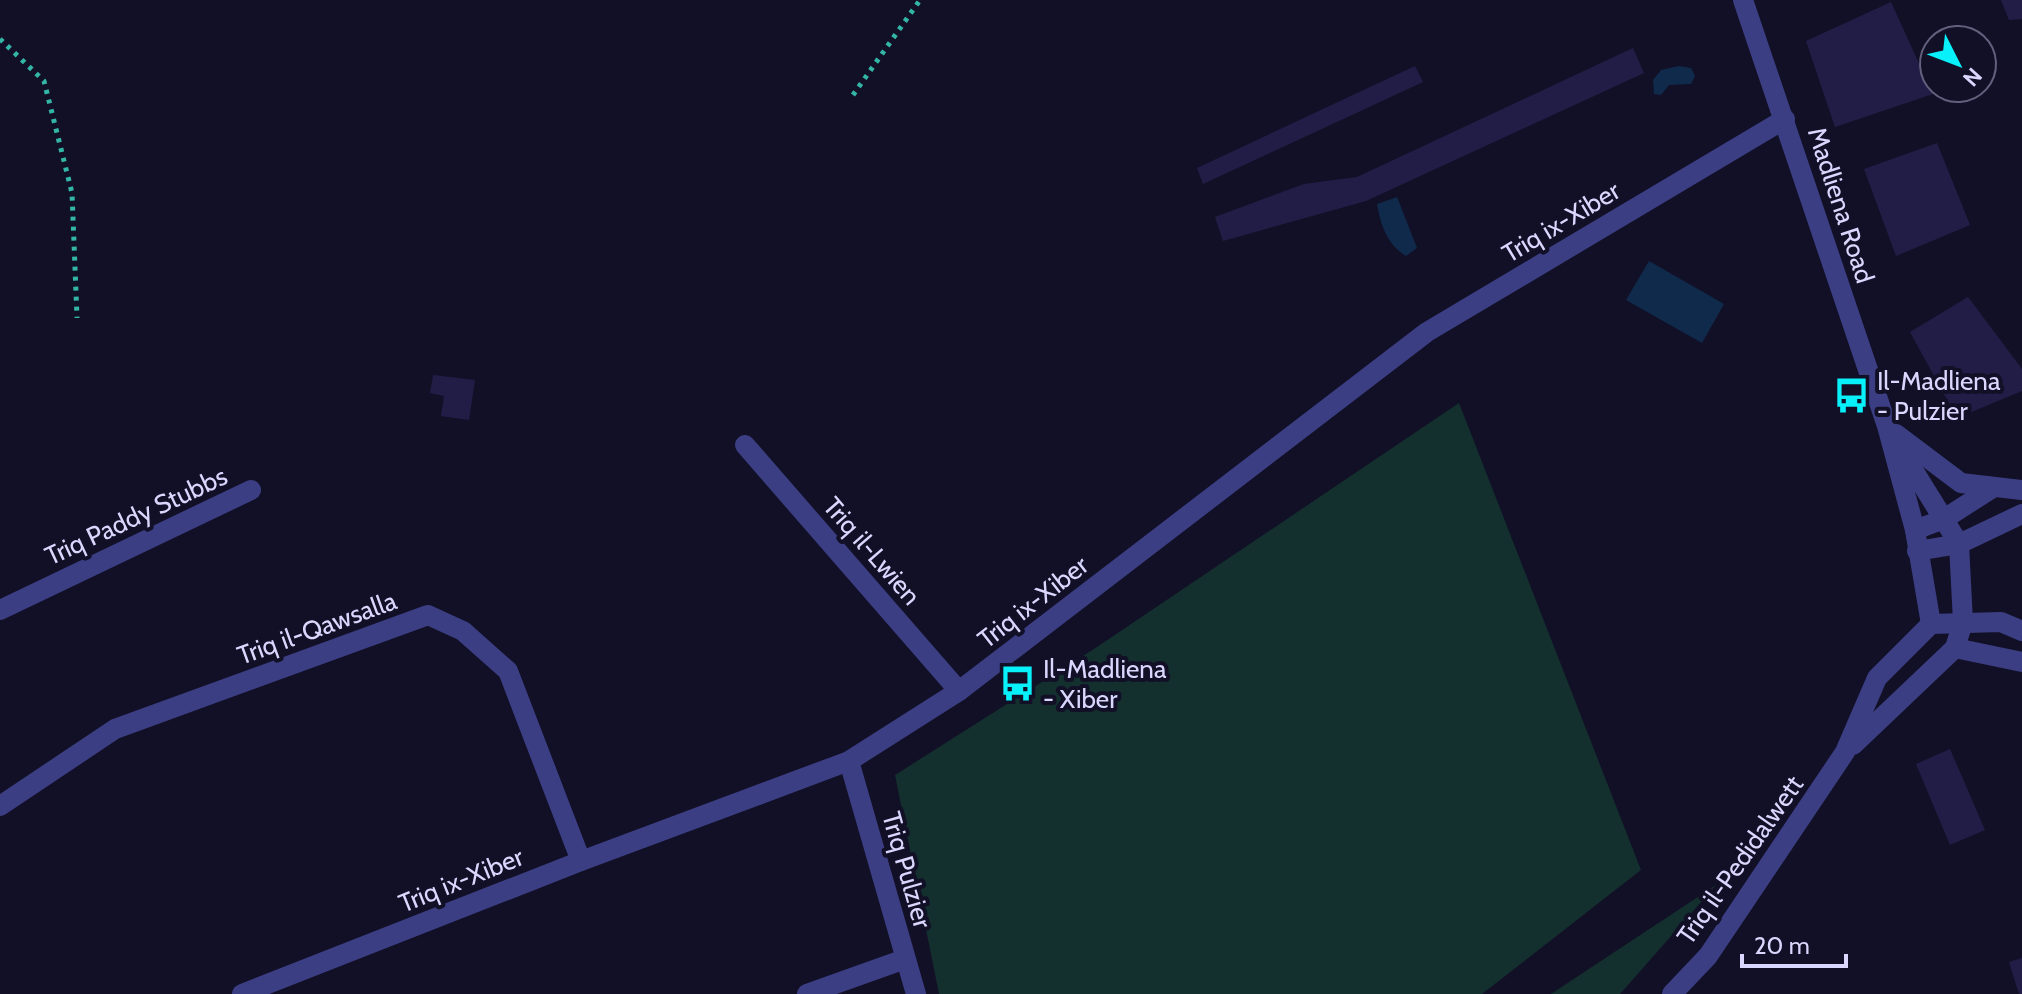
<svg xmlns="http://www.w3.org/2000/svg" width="2022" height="994" font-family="Cabin,sans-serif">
  <rect width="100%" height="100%" fill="#121027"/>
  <g fill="#13302e">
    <path d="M 1459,403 L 1641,870 L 1482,994 L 939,994 L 895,775 L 1094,649 Z"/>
    <path d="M 1716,885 L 1620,994 L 1551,994 Z"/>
  </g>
  <g fill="#102a4b">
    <path d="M 1679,66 L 1691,68 L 1695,76 L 1691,84 L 1669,85 L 1661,95 L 1654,94 L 1653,80 L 1661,70 Z"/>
    <path d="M 1397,197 L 1417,248 L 1406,256 C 1387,244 1381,226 1377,204 Z"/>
    <path d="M 1649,261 L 1724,304 L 1702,343 L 1626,300 Z"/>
  </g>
  <g fill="#221d47">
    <path d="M 2001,0 L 2022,0 L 2022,19 L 2009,20 Z"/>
    <path d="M 1891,2 L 1933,94 L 1835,127 L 1806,41 Z"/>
    <path d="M 1633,48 L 1644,73 L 1366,201 L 1223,241 L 1215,217 L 1304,184 L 1357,177 Z"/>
    <path d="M 1415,66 L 1423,82 L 1203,184 L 1197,168 Z"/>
    <path d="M 1937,143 L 1970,225 L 1896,256 L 1864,169 Z"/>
    <path d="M 1968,297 L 2022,369 L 2022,391 L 1957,418 L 1910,332 Z"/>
    <path d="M 433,375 L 475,380 L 469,420 L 441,416 L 444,396 L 430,393 Z"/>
    <path d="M 1950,749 L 1985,830 L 1950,845 L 1916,764 Z"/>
    <path d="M 2022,958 L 2022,994 L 2019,994 L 2009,962 Z"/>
  </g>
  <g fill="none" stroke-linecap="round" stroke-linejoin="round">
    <g stroke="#33b6a6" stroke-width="5" stroke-dasharray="4 6" stroke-linecap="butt">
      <path d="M 0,39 L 44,81 L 72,193 L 77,318"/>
      <path d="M 853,95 L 920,0"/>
    </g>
    <g stroke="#3c3e84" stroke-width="20">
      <path d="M 1743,0 L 1887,426 L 1915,530 L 1931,624"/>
      <path d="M 1896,434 L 1961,483 L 2022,490"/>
      <path d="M 745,445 L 959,691"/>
      <path d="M 1915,530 L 1944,519 L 1994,487"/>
      <path d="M 1917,551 L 1959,544 L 2022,514"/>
      <path d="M 0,610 L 251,490"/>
      <path d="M 1931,624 L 2001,622 L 2022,631"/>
      <path d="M 1955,648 L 2022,662"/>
      <path d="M 1853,745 L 1955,648 L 1963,622 L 1959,544 L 1899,447"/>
      <path d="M 849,761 L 916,994"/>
      <path d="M 0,806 L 115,729 L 428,615 L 463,631 L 508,671 L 581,861"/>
      <path d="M 242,994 L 581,861 L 849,761 L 959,691 L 1427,332 L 1785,119"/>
      <path d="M 807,994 L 905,959"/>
      <path d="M 1672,994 L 1708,956 L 1845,752 L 1877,678 L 1931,624"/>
    </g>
  </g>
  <defs>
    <symbol id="bus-bare" viewBox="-9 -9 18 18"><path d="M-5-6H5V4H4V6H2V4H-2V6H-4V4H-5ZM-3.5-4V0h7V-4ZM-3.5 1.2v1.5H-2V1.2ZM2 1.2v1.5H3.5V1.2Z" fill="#08f0f9" stroke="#121027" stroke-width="2.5" paint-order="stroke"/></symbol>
  </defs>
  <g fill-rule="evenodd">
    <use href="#bus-bare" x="1826" y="370" width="51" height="51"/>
    <use href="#bus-bare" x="992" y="658" width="51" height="51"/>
  </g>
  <g text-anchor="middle" stroke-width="8" stroke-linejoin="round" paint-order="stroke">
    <g font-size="26" fill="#d9d7fe" stroke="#121027">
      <text transform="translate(1841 205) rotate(72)" y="9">Madliena Road</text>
      <text transform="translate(1561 222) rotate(-31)" y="9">Triq ix-Xiber</text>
      <text transform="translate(136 516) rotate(-25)" y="9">Triq Paddy Stubbs</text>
      <text transform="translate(872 551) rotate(49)" y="9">Triq il-Lwien</text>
      <text transform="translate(1033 602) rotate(-38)" y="9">Triq ix-Xiber</text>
      <text transform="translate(317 628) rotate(-20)" y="9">Triq il-Qawsalla</text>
      <text transform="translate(1740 860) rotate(-55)" y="9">Triq il-Pedidalwett</text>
      <text transform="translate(907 870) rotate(74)" y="9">Triq Pulzier</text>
      <text transform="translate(461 880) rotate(-22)" y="9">Triq ix-Xiber</text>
    </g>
    <g font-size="26" fill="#d9d7fe" stroke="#121027" text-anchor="start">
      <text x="1877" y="390">Il-Madliena<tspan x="1877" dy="30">- Pulzier</tspan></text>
      <text x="1043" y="678">Il-Madliena<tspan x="1043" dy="30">- Xiber</tspan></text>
    </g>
  </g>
  <g transform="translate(1958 64) rotate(132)"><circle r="38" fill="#121027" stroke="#62607d" stroke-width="2"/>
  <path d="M0-6L14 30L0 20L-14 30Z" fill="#08f0f9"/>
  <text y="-12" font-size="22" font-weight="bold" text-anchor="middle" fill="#d9d7fe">N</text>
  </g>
  <path d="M1742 954v12h104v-12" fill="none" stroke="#d9d7fe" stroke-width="4"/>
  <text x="1754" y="954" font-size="24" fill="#d9d7fe" stroke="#121027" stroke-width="6" paint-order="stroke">20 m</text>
</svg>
